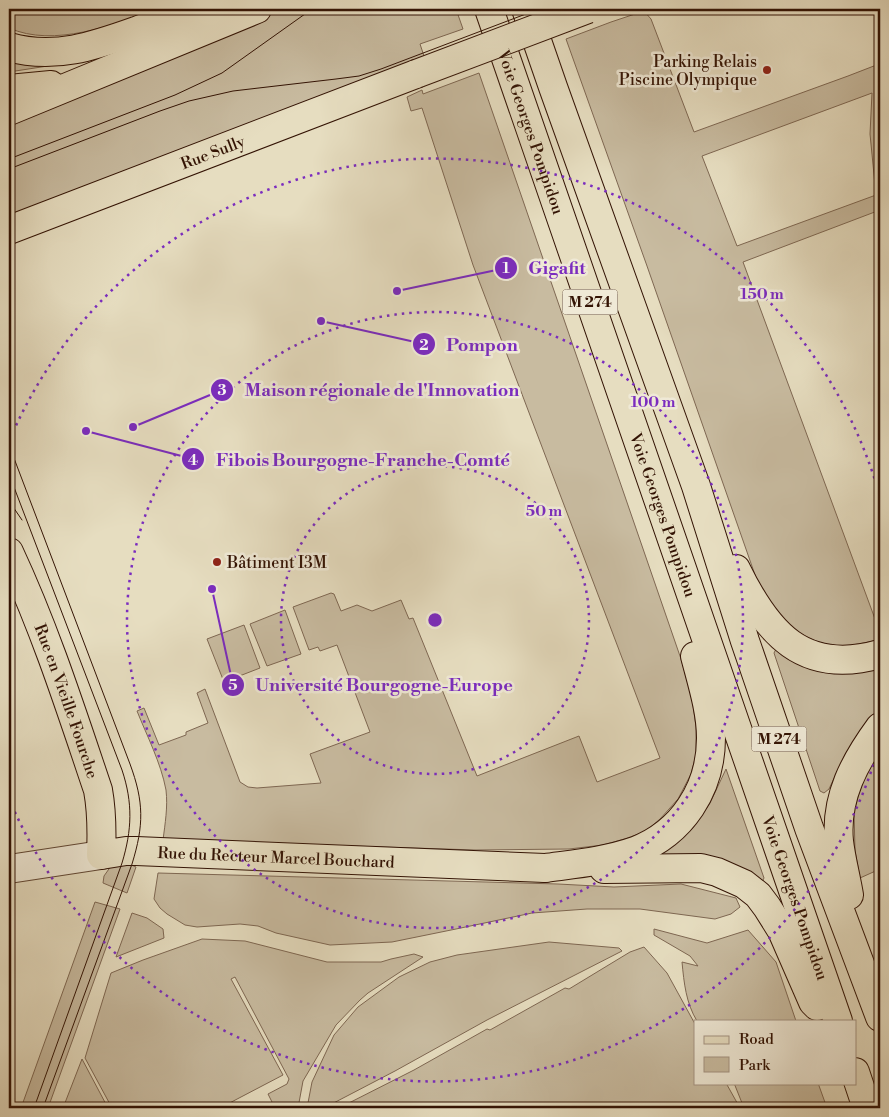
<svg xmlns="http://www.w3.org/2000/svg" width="889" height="1117" font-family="'Libre Bodoni',serif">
  <rect width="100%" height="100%" fill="#e6ddc0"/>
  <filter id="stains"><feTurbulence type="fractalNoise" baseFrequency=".004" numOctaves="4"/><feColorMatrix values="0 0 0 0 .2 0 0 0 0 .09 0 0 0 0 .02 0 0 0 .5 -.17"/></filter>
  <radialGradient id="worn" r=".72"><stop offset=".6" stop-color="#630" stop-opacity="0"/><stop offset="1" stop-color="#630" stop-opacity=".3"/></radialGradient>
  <g fill="#c8bba0" stroke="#7e6752" fill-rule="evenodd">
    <path d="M 9,9 L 157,9 C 113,25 54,48 9,28 Z"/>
    <path d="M 281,9 L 456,9 L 463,29 L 420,44 L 425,59 L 9,218 L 9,124 Z"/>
    <path d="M 644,11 L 651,19 L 694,132 L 848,76 L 879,64 L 880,70 L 880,210 L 743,262 L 878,627 L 880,627 L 880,639 L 878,640 C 863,643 845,648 829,645 C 802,639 778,620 765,597 C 761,589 757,581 754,572 L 647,266 L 566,39 L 611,22 ZM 872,93 L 870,134 L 876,195 L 737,246 L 702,156 Z"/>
    <path d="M 9,56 L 67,63 L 9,72 Z"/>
    <path d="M 479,73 L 681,659 L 692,698 L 696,727 L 696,755 L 691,774 L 678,799 L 660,819 L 646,831 L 628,838 L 603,845 L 569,849 L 476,850 L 163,840 C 165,824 168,807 166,790 C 161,763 147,736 137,711 L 144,708 L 159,745 L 186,735 L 186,732 L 208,723 L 197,693 L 205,689 L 240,782 L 248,787 L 257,788 L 321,783 L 310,754 L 370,732 L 337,645 L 320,651 L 318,647 L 309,650 L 293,607 L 331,593 L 334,594 L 341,611 L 357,605 L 372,611 L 401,600 L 409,619 L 413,618 L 477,776 L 579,736 L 597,782 L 660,758 L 473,265 L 422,108 L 411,111 L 407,97 L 422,90 L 423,94 Z"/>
    <path d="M 285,610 L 301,654 L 267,666 L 250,624 Z"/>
    <path d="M 244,625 L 260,668 L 224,682 L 207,639 Z"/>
    <path d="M 776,649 C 782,654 789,659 796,662 C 824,676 850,675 880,667 L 880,707 L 858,734 L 845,755 L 829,789 L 824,793 L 820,791 L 774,653 Z"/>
    <path d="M 880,754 L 880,869 L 860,878 L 855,851 L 854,811 L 859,793 L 867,770 Z"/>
    <path d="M 726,769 L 764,878 L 762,882 L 653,858 L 657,854 L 673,845 L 692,829 L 710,803 Z"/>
    <path d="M 129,864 L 136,867 L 127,893 L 103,883 L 104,876 L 111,866 Z"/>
    <path d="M 158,873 L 558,884 L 614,887 L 681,884 L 736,898 L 740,907 L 731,914 L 715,919 L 640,909 L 587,909 L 532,913 L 456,929 L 392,942 L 330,945 L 276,933 L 258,926 L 240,924 L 197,927 L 185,925 L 167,914 L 160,908 L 154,899 Z"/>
    <path d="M 95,902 L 120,909 L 48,1108 L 21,1108 Z"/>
    <path d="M 132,913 L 147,918 L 163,929 L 164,938 L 116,957 Z"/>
    <path d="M 654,929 L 707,943 L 748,930 L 776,962 L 796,1021 L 697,1021 C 686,1003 684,983 682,962 L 698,966 L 690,956 L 654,935 Z"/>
    <path d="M 202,939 L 245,941 L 327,962 L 381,962 L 391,959 L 414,954 L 423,957 L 368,993 L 360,1000 L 336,1025 L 303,1081 L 298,1108 L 275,1108 L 268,1094 L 287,1084 L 289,1079 L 235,977 L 231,979 L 283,1075 L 220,1108 L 112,1108 L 85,1058 L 111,973 L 143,960 Z"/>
    <path d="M 549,942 L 619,948 L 622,951 L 487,1020 L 395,1071 L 324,1108 L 307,1108 L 312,1082 L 334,1035 L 358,1007 L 399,977 L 430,962 L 457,955 Z"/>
    <path d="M 644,947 L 667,973 L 695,1024 L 695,1083 L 726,1083 L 740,1108 L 339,1108 L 414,1070 L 487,1029 L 490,1030 L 565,988 L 569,989 L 630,952 Z"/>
    <path d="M 82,1059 L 108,1108 L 63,1108 Z"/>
    <path d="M 734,1083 L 818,1083 L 827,1108 L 744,1108 Z"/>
  </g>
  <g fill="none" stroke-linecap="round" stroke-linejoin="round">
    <defs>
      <path id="minor" d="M 9,869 L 101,855"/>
      <g id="major">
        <path d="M 9,47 C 54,60 94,46 136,31 C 156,23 177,16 197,9"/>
        <path d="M 9,89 L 51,85"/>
        <path d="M 9,111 L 257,9"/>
        <path id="s1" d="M 9,230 L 416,74"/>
        <path id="s2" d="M 9,552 C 45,629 71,710 98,790 C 102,812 102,833 101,855 L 126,851 L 136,851 L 545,868"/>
      </g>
      <g id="highway">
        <path id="s3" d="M 489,9 L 838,1021"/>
        <path d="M 526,9 L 553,87 L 696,486 L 745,641 L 809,828 L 880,1017"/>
        <path d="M 736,569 C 767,633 803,676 880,654"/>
        <path d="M 545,868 C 574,864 607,861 635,851 C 682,833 711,789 711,738 C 711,711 702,683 695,656"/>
        <path d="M 604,869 L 701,868 L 717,872 L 744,884 L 758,895 L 767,907 L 782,931 L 813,1002 L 817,1006"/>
        <path d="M 849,895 C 846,877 841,859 839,841 C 835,797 855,761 880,727"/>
        <path d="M 855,1072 L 867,1108"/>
      </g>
    </defs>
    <use href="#minor" stroke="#604633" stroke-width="30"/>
    <use href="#major" stroke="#331304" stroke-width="30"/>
    <use href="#highway" stroke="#331304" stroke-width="30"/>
    <use href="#minor" stroke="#efe9d6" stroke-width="28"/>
    <use href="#major" stroke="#e6ddc0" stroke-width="28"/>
    <use href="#highway" stroke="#e6ddc0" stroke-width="28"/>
    <g stroke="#331304" stroke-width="1">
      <path d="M 9,159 L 175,95 L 222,73 L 312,9"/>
      <path d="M 9,169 L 160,111 L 189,101 L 233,91 L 336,79 L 359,76 L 381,69 L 539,9"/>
      <path d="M 9,445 L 130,764 C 144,802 144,825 132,864 L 43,1108"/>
      <path d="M 9,474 L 122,770 C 133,803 132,830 122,863 L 34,1108"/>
      <path d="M 9,501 L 22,520"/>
    </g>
    <defs>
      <path id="major-bridge" d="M 416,74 L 588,9"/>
    </defs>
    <use href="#major-bridge" stroke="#331304" stroke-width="30" stroke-linecap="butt"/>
    <use href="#major-bridge" stroke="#e6ddc0" stroke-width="28"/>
  </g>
  <g fill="none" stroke="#7b2cbf" stroke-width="2.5" stroke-dasharray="2.5 5">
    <circle cx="435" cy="620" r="154"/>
    <circle cx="435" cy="620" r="308"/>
    <path d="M880 743A462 462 0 0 1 10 801M10 439A462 462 0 0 1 880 497"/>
  </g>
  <g fill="#8f2418" stroke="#efe9d6" stroke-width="2">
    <circle cx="767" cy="70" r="5"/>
    <circle cx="217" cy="562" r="5"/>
  </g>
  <g text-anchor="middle" stroke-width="5" stroke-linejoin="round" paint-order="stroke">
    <g fill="#efe9d6" stroke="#6b5343" stroke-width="1">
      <rect x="562.5" y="289.5" width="55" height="25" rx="4"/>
      <rect x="751.5" y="726.5" width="55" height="25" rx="4"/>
    </g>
    <g font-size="15" font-weight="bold" fill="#331304">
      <text x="590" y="307">M 274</text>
      <text x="779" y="744">M 274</text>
    </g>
    <g font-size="16" fill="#331304" stroke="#efe9d6" text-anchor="end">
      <text x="757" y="67">Parking Relais<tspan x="757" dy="18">Piscine Olympique</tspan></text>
      <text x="227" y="568" text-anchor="start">Bâtiment I3M</text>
    </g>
    <g font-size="16" fill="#331304" stroke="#efe9d6">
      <text dy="6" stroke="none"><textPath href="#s3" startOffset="130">Voie Georges Pompidou</textPath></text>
      <text dy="6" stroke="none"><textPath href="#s1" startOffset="218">Rue Sully</textPath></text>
      <text dy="6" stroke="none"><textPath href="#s3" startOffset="535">Voie Georges Pompidou</textPath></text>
      <text dy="6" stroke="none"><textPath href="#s2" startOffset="160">Rue en Vieille Fourche</textPath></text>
      <text dy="6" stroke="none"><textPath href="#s2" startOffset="495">Rue du Recteur Marcel Bouchard</textPath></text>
      <text dy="6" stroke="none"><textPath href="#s3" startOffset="940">Voie Georges Pompidou</textPath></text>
    </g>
  </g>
  <circle cx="435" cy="620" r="8" fill="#7b2cbf" stroke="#efe9d6" stroke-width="2.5"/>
  <g font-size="15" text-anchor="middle" font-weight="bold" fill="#7b2cbf" stroke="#efe9d6" stroke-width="5" stroke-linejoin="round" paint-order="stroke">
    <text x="762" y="299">150 m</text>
    <text x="653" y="407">100 m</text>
    <text x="544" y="516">50 m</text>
  </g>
  <path fill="none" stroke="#7b2cbf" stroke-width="2" d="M397 291L506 268M321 321L424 344M133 427L222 390M86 431L193 459M212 589L233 685"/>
  <g fill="#7b2cbf" stroke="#efe9d6" stroke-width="2">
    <circle cx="397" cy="291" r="5"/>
    <circle cx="321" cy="321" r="5"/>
    <circle cx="133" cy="427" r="5"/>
    <circle cx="86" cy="431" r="5"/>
    <circle cx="212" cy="589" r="5"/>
    <circle cx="506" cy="268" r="12"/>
    <circle cx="424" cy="344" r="12"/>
    <circle cx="222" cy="390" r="12"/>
    <circle cx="193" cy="459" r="12"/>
    <circle cx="233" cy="685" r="12"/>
  </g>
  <g font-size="15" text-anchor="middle" font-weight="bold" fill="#fff">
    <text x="506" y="273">1</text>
    <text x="424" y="350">2</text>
    <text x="222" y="395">3</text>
    <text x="193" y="465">4</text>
    <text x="233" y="690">5</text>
  </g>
  <g font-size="18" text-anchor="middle" font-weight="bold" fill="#7b2cbf" stroke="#efe9d6" stroke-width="5" stroke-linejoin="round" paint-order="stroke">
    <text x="557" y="274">Gigafit</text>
    <text x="482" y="351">Pompon</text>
    <text x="382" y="396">Maison régionale de l'Innovation</text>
    <text x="363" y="466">Fibois Bourgogne-Franche-Comté</text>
    <text x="384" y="691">Université Bourgogne-Europe</text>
  </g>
  <rect width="889" height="1117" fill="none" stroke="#e6ddc0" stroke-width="30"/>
  <rect x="10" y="10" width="869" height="1097" fill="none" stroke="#331304" stroke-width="2.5"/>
  <rect x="15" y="15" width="859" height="1087" fill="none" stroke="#331304"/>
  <rect x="694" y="1020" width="162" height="65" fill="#efe9d6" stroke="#a49382"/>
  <rect x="704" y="1036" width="25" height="8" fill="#e6ddc0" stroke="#a49382"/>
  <text x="739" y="1044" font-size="15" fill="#331304">Road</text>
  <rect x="704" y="1057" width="25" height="15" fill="#c8bba0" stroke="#a49382"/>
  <text x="739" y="1070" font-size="15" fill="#331304">Park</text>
  <rect width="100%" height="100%" filter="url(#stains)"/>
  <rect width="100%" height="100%" fill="url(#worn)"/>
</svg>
